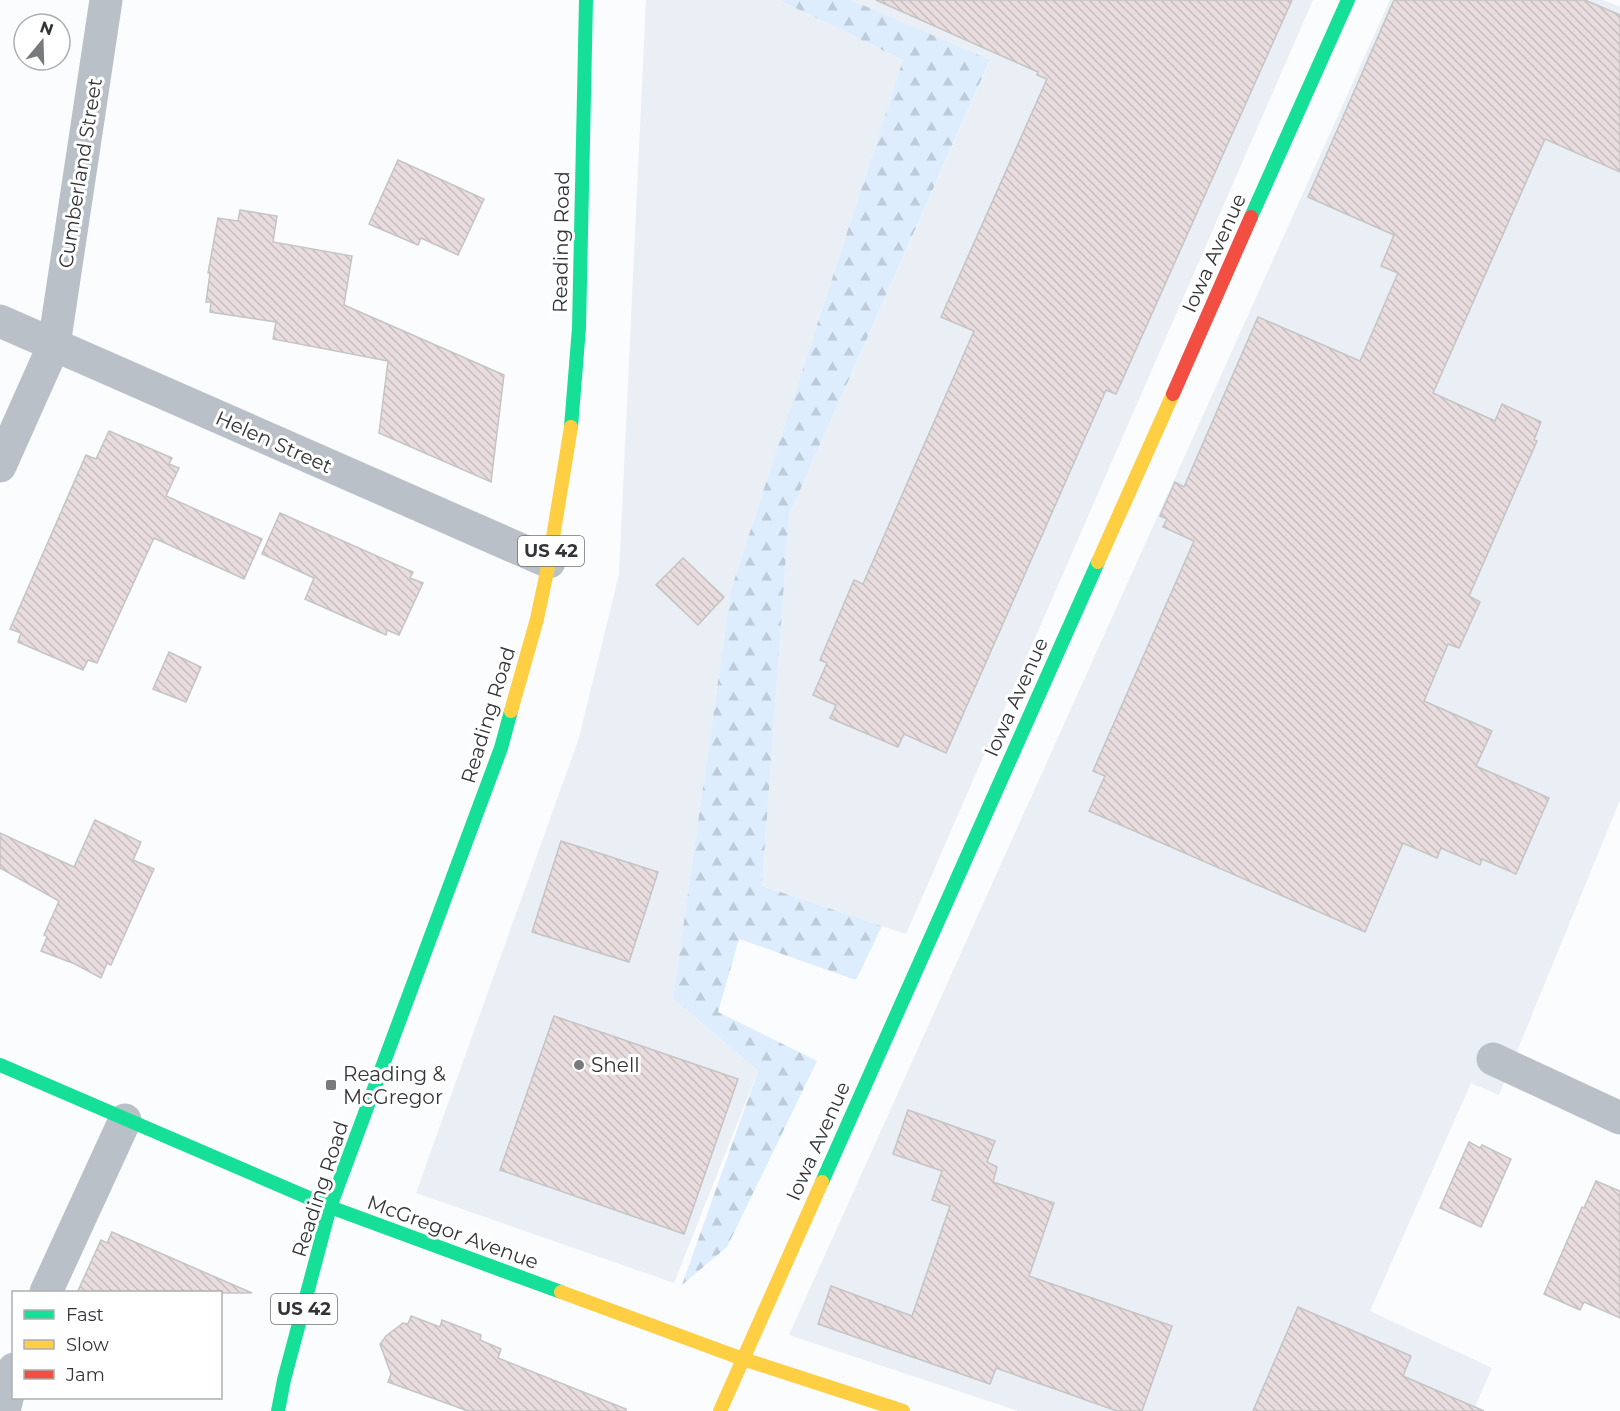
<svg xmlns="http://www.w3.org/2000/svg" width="1620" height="1411" font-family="Montserrat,sans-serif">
  <defs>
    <pattern id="forest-firs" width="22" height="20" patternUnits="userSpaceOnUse" patternTransform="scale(1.5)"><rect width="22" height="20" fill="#ddedfd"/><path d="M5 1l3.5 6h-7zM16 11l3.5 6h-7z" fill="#beccd9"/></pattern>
    <pattern id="building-back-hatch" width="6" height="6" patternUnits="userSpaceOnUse" patternTransform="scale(1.5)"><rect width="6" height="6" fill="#e8dcde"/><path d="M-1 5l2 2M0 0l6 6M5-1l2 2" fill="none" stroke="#c7bdbf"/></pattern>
  </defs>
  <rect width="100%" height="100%" fill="#fafcfe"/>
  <g fill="#e9eff5">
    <path d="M 646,0 L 779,0 L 903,60 L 731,590 L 673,998 L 758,1071 L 674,1283 L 416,1193 L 579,738 L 619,574 Z"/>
    <path d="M 851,0 L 1313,0 L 906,934 L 762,886 L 789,515 L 990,61 Z"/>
    <path d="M 1390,0 L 1603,0 L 1620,7 L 1620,800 L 1499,1095 L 1471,1083 L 1370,1311 L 1492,1368 L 1473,1411 L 1018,1411 L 789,1335 Z"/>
  </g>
  <path fill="url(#forest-firs)" d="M 779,0 L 851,0 L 990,60 L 789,515 L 762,886 L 882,926 L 856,980 L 739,939 L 718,1012 L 817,1061 L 727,1247 L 682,1285 L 758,1071 L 673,998 L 731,590 L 903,60 Z"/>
  <g fill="url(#building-back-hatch)" stroke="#c5c4c5" stroke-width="1.5">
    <path d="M 876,0 L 1292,0 L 1116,394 L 1106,390 L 946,753 L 904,734 L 898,747 L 830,718 L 836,705 L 813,695 L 827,663 L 820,660 L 854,580 L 863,584 L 974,331 L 941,317 L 1047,79 L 1037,75 L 1038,72 Z"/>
    <path d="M 1394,0 L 1585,0 L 1620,15 L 1620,172 L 1545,139 L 1433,393 L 1495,421 L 1502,404 L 1541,422 L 1534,440 L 1537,441 L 1469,596 L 1480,602 L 1459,648 L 1448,644 L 1424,701 L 1492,731 L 1476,766 L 1549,798 L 1516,874 L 1482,859 L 1480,865 L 1441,848 L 1437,858 L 1403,843 L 1365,932 L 1089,811 L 1105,776 L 1093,771 L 1194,541 L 1163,527 L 1167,519 L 1160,516 L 1175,482 L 1184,487 L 1258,317 L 1360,361 L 1398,273 L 1381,266 L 1394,235 L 1308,197 Z"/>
    <path d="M 398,160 L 484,199 L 458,255 L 421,238 L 418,245 L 369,224 Z"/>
    <path d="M 240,210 L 277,216 L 273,242 L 352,256 L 344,305 L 504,375 L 491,482 L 379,433 L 388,361 L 273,339 L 276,322 L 210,312 L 211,302 L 206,302 L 210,273 L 208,273 L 218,218 L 238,221 Z"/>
    <path d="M 109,431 L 172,458 L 169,464 L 179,468 L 166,496 L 262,539 L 244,579 L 154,538 L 97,663 L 88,660 L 83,670 L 18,642 L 21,633 L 10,629 L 86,455 L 96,459 Z"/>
    <path d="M 280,513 L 413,572 L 410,578 L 423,583 L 399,635 L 387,630 L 386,635 L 305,599 L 314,578 L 262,554 Z"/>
    <path d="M 683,558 L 724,597 L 698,625 L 656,585 Z"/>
    <path d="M 169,652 L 201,667 L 186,702 L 153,689 Z"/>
    <path d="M 95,820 L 141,842 L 133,860 L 154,869 L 111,965 L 107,963 L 101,978 L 75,964 L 41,951 L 47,937 L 44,935 L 59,901 L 0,868 L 0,833 L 74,867 Z"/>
    <path d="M 561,841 L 658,872 L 629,962 L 532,932 Z"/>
    <path d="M 554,1016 L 738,1079 L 684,1234 L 500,1170 Z"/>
    <path d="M 908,1110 L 995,1141 L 987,1162 L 997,1167 L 993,1182 L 1054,1203 L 1029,1276 L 1172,1326 L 1142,1411 L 1117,1411 L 996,1368 L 990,1384 L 818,1324 L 831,1286 L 912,1316 L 950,1206 L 932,1200 L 942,1171 L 893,1154 Z"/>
    <path d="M 1469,1142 L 1480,1148 L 1482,1145 L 1511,1159 L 1481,1227 L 1440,1208 Z"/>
    <path d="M 1596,1181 L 1620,1191 L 1620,1318 L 1584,1302 L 1580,1310 L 1544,1294 L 1582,1207 L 1584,1208 Z"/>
    <path d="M 112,1232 L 137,1243 L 252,1293 L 77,1293 L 101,1240 L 107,1243 Z"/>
    <path d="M 1298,1307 L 1411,1356 L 1403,1376 L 1484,1411 L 1253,1411 Z"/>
    <path d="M 411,1316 L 440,1327 L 442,1320 L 481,1335 L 480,1340 L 501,1349 L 498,1358 L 626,1409 L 626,1411 L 468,1411 L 388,1382 L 391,1374 L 380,1344 L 386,1336 L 403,1323 L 408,1324 Z"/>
  </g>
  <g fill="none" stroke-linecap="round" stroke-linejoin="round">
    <g stroke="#b9c0c7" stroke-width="33">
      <path d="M 0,321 L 549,562"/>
      <path d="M 0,466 L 54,345 L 106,0"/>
      <path d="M 1493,1059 L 1620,1118"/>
      <path d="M 46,1292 L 125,1120"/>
      <path d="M 4,1411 L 14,1369"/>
    </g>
    <g stroke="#16e098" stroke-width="14">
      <path d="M 1251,217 L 1348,0"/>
      <path d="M 571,427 L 579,328 L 586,0"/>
      <path d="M 0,1065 L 330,1207 L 561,1292"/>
      <path d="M 822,1182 L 1098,562"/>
      <path d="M 278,1411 L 284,1380 L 330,1207 L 501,748 L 511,711"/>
    </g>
    <g stroke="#ffcf43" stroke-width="14">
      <path d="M 1098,562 L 1173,394"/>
      <path d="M 511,711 L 537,619 L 549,562 L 571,427"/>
      <path d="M 561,1292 L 743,1359 L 903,1411"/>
      <path d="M 720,1411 L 822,1182"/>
    </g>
    <path stroke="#f24e42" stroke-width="14" d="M 1173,394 L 1251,217"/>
  </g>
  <g fill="#787a7d" stroke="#fff" stroke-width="2">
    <circle cx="579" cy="1065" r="6"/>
    <rect x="325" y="1079" width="12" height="12" rx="3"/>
  </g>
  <g text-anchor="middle" stroke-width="6" stroke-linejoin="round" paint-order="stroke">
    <g fill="#fff" stroke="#707173" stroke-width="1.5">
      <rect x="518" y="536" width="66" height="30" rx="4.5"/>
      <rect x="271" y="1294" width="66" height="30" rx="4.5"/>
    </g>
    <g font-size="18" font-weight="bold" fill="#323437">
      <text x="551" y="557">US 42</text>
      <text x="304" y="1315">US 42</text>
    </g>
    <g font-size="20" fill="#323437" stroke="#fff">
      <text transform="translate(80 173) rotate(-81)" y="7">Cumberland Street</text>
      <text transform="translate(561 242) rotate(-89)" y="7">Reading Road</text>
      <text transform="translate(1214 253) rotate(-66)" y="7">Iowa Avenue</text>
      <text transform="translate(274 442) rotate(24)" y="7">Helen Street</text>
      <text transform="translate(1016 697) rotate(-66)" y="7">Iowa Avenue</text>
      <text transform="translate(488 715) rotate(-73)" y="7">Reading Road</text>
      <text transform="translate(818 1141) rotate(-66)" y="7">Iowa Avenue</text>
      <text transform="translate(320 1189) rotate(-72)" y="7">Reading Road</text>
      <text transform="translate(453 1232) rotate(20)" y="7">McGregor Avenue</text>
    </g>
    <g font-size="20" fill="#323437" stroke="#fff" text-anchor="start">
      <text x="591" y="1072">Shell</text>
      <text x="343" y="1081">Reading &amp;<tspan x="343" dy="23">McGregor</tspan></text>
    </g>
  </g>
  <rect x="12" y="1291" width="210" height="108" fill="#ffffff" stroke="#adaeaf" stroke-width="1.5"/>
  <rect x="24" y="1310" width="30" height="9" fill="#16e098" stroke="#adaeaf" stroke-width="1.5"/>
  <text x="66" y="1321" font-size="18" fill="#323437">Fast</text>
  <rect x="24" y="1340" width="30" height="9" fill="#ffcf43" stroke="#adaeaf" stroke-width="1.5"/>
  <text x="66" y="1351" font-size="18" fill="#323437">Slow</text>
  <rect x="24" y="1370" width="30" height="9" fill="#f24e42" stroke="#adaeaf" stroke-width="1.5"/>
  <text x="66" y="1381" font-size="18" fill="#323437">Jam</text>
  <g transform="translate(42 42) rotate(19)"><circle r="28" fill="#ffffff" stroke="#adaeaf" stroke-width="1.5"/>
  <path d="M0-4.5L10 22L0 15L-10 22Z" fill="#787a7d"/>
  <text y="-9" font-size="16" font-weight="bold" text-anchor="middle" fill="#323437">N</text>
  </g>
</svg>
